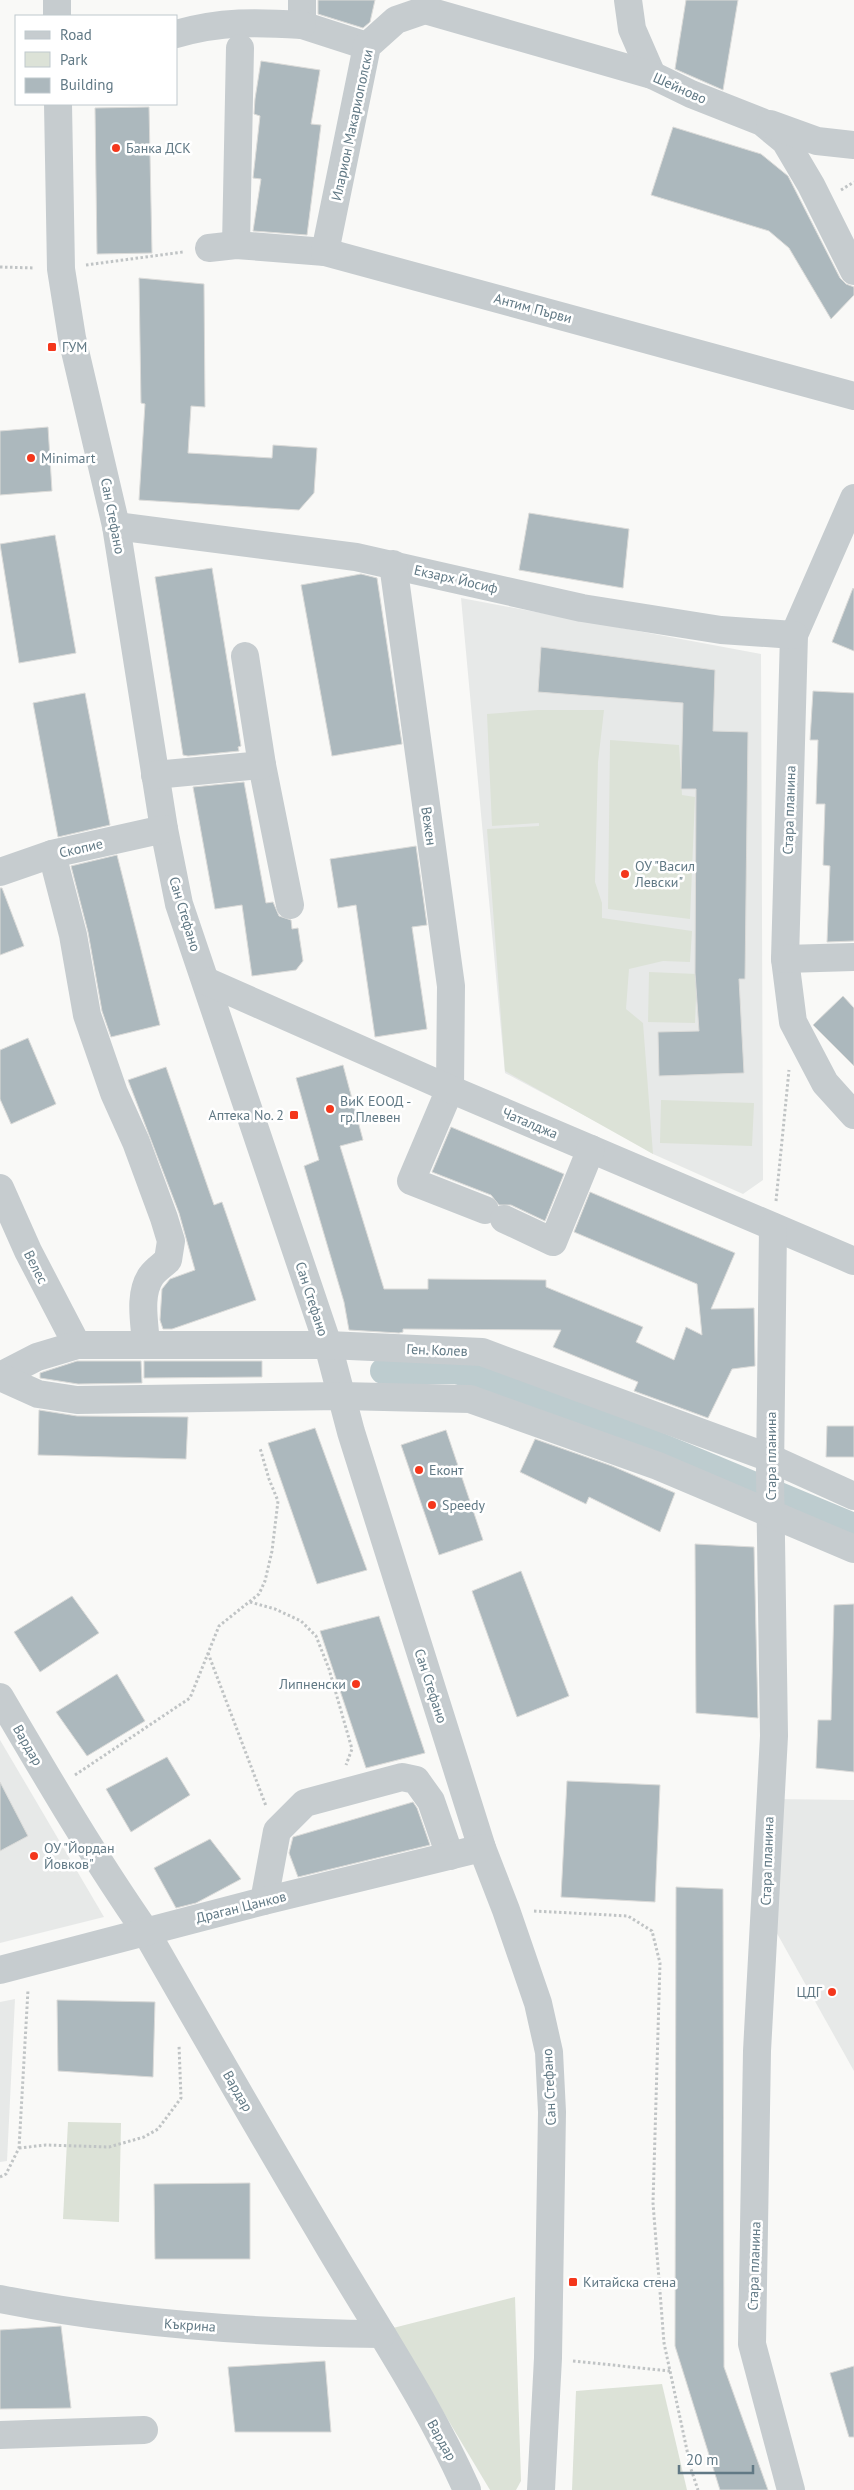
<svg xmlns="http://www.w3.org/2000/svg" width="854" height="2490" font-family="'PT Sans',sans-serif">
  <rect width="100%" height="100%" fill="#f9f9f7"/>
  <g fill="#e7e9e8">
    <path d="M 461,598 L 761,654 L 763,1180 L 743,1194 L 653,1154 L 627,1138 L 505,1073 Z"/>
    <path d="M 0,1740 L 33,1796 L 104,1917 L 0,1943 Z"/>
    <path d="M 770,1799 L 854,1800 L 854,2071 L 765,1912 Z"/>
    <path d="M 15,1999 L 7,2161 L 0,2162 L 0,2002 Z"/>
  </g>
  <g fill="#dce2d7">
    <path d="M 537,710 L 604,710 L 598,762 L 595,882 L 602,903 L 602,918 L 692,931 L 690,962 L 663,961 L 629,969 L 626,1009 L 643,1023 L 653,1154 L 505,1071 L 487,829 L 539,826 L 539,823 L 492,826 L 487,714 Z"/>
    <path d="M 610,740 L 679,745 L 682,795 L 695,797 L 690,919 L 608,909 Z"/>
    <path d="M 649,972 L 697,974 L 695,1023 L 648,1022 Z"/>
    <path d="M 661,1100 L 754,1103 L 752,1146 L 660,1143 Z"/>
    <path d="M 68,2122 L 121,2123 L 119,2222 L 63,2219 Z"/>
    <path d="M 515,2297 L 521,2481 L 516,2490 L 490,2490 L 393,2328 Z"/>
    <path d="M 662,2384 L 687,2490 L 572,2490 L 576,2391 Z"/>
  </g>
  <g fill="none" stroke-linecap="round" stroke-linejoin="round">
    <path stroke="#bdcccf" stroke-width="26" d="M 383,1371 L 457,1371 L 627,1432 L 854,1526"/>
  </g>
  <g fill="#acb8bd" stroke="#dbdbd9">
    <path d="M 318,0 L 375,0 L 370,22 L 363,28 L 318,14 Z"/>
    <path d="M 686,0 L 738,0 L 723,90 L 675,69 Z"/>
    <path d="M 261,61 L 320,70 L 311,124 L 321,125 L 307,235 L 253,231 L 261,179 L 253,178 L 260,116 L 254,114 L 255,99 Z"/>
    <path d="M 149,107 L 152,253 L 97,254 L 95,108 Z"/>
    <path d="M 673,127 L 761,154 L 788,176 L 840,278 L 846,284 L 854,287 L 854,295 L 831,319 L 789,248 L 769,231 L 651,195 Z"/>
    <path d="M 139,278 L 204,284 L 205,407 L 191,406 L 188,453 L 272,458 L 273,445 L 317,448 L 314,493 L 299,510 L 139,500 L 145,404 L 141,403 Z"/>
    <path d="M 48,427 L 52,491 L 0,495 L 0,431 Z"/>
    <path d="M 529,513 L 629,529 L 623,588 L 519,570 Z"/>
    <path d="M 55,535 L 76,653 L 19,663 L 0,544 Z"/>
    <path d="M 212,568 L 241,746 L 238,747 L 239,751 L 188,756 L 183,755 L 155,577 Z"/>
    <path d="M 361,574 L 377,578 L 402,744 L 332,756 L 301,585 Z"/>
    <path d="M 853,588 L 854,589 L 854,651 L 832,642 Z"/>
    <path d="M 541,647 L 715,670 L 713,731 L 748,732 L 745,979 L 739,979 L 744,1073 L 659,1076 L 658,1032 L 699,1031 L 695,973 L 696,789 L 681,789 L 683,703 L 538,692 Z"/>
    <path d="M 813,691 L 854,693 L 854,941 L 827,942 L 830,866 L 823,865 L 825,804 L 816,804 L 818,740 L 810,740 Z"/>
    <path d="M 85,693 L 110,825 L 58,837 L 33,703 Z"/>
    <path d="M 244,782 L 266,903 L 273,902 L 279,916 L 291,920 L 292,929 L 298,928 L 303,961 L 296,970 L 252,976 L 242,905 L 215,909 L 193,787 Z"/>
    <path d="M 416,846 L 427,925 L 412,927 L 427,1029 L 375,1037 L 356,905 L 338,908 L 330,859 Z"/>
    <path d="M 117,855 L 160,1025 L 111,1037 L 102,1011 L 88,932 L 71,866 Z"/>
    <path d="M 0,888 L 2,888 L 24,946 L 0,955 Z"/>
    <path d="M 843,996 L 854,1008 L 854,1066 L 813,1025 Z"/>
    <path d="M 28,1038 L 56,1104 L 11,1124 L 0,1099 L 0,1050 Z"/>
    <path d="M 343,1065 L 363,1140 L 340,1146 L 384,1289 L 428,1289 L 428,1279 L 546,1280 L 546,1287 L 643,1327 L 636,1342 L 674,1360 L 686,1327 L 702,1335 L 697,1284 L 574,1232 L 590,1192 L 735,1253 L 711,1309 L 754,1308 L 755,1366 L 732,1369 L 708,1418 L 634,1391 L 638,1382 L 553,1347 L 561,1330 L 403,1329 L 403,1332 L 399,1333 L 349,1330 L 344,1302 L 304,1166 L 319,1160 L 296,1078 Z"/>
    <path d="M 166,1067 L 214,1205 L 222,1202 L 256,1300 L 172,1329 L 163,1329 L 160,1320 L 162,1289 L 170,1279 L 195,1270 L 179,1213 L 128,1080 Z"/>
    <path d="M 451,1127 L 564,1174 L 545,1221 L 511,1205 L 499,1205 L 491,1195 L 432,1172 Z"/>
    <path d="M 77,1361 L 141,1361 L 142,1383 L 78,1384 L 40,1378 L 40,1373 L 43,1372 Z"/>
    <path d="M 144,1361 L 262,1361 L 262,1377 L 144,1378 Z"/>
    <path d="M 39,1410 L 77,1416 L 188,1417 L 186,1459 L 38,1455 Z"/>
    <path d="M 827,1426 L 854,1426 L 854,1457 L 826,1457 Z"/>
    <path d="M 315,1428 L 367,1570 L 317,1584 L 268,1443 Z"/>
    <path d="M 446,1430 L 483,1540 L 439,1555 L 401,1445 Z"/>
    <path d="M 535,1439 L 612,1466 L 675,1493 L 660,1532 L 589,1497 L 586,1504 L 520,1472 Z"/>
    <path d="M 695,1544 L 754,1547 L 758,1718 L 696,1713 Z"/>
    <path d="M 521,1571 L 569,1696 L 517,1717 L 472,1591 Z"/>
    <path d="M 72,1596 L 99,1633 L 40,1672 L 14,1632 Z"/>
    <path d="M 854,1604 L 854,1772 L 816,1768 L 818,1720 L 831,1720 L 834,1605 Z"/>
    <path d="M 379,1616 L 425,1753 L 366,1768 L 320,1631 Z"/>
    <path d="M 117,1674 L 145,1721 L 87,1756 L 56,1712 Z"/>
    <path d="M 167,1757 L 190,1795 L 131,1832 L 106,1789 Z"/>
    <path d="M 567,1781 L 660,1785 L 655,1902 L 561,1897 Z"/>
    <path d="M 0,1782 L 28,1836 L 0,1851 Z"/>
    <path d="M 413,1802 L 417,1808 L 430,1845 L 298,1877 L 289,1853 L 293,1837 Z"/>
    <path d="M 210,1839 L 241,1879 L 196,1903 L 176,1908 L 154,1868 Z"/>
    <path d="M 676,1887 L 723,1889 L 724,2367 L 768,2490 L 720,2490 L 675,2346 Z"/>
    <path d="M 57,2000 L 155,2002 L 153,2077 L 58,2071 Z"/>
    <path d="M 250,2183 L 250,2259 L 155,2259 L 154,2184 Z"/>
    <path d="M 61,2326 L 71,2408 L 0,2409 L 0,2330 Z"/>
    <path d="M 325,2361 L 331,2432 L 235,2432 L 228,2367 Z"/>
    <path d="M 854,2366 L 854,2437 L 849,2437 L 830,2373 Z"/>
  </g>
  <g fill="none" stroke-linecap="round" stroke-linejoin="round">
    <g stroke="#c0c4c5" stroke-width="3" stroke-dasharray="2.5 2.5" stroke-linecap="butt">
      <path d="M 841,190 L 854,182"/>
      <path d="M 86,265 L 183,252"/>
      <path d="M 0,267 L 35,268"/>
      <path d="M 776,1201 L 789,1070"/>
      <path d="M 250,1602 L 275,1609 L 301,1621 L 316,1636 L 329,1669 L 352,1749 L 346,1765"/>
      <path d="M 208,1653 L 266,1806"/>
      <path d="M 75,1775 L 190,1698 L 219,1626 L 259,1594 L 265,1581 L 272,1551 L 278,1501 L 269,1479 L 260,1448"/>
      <path d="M 534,1911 L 628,1916 L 652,1931 L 660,1963 L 653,2203 L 664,2343 L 691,2469 L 698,2490"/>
      <path d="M 19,2148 L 46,2145 L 109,2147 L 144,2137 L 158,2129 L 181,2098 L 179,2045"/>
      <path d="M 0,2177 L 6,2174 L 19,2148 L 28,1990"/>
      <path d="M 573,2361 L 670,2371"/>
    </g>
    <g stroke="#c6cccf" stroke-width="28">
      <path d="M 57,0 L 57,16"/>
      <path d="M 302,0 L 302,25 L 367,46"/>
      <path d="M 628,0 L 632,29 L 652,75"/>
      <path d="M 425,10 L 652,75 L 691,94 L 762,122 L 785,141 L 811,185 L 854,271"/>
      <path d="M 176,34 C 221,21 257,22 302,25"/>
      <path d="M 58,104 L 61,269 L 72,338 L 116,526 L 164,829 L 179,904 L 328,1345 L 351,1432 L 482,1848 L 506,1910 L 538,2003 L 549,2052 L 552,2112 L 548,2358 L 541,2490"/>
      <path d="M 770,124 L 817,141 L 854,145"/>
      <path d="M 236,245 L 240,48"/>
      <path d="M 209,248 L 236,245 L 325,252 L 854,396"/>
      <path d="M 325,252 L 367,46 L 396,20 L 425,10 L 426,0"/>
      <path d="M 854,498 L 794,635 L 785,959 L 793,1022 L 825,1083 L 854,1115"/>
      <path d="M 116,526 L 356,557 L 582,608 L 721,630 L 794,635"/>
      <path d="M 393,564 L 451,986 L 450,1089 L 411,1181 L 485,1210"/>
      <path d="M 262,765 L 290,905"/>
      <path d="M 155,775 L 262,765 L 245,656"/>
      <path d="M 52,854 L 73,935 L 87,1015 L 114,1093 L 136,1142 L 164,1218 L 171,1241 L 168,1260 C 163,1265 155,1270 151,1276 C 138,1295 145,1324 146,1345"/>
      <path d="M 0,872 L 52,854 L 164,829"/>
      <path d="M 785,959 L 854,957"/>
      <path d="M 206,981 L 450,1089 L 854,1261"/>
      <path d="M 0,1188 L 28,1251 L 77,1345"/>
      <path d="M 504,1219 L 553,1242 L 591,1149"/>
      <path d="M 773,1227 L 770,1474 L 774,1736 L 757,2051 L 752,2344 L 791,2490"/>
      <path d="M 0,1376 L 37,1357 L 77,1345 L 328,1345 L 482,1352 L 770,1458 L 854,1496"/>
      <path d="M 0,1377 L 38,1394 L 77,1400 L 341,1396 L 470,1399 L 658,1466 L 854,1549"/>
      <path d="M 0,1697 C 47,1777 93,1856 146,1932 C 205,2035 264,2138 325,2240 C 373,2322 428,2402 467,2490"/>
      <path d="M 264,1901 L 277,1831 L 305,1803 L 402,1777 L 416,1780 L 431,1801 L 450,1856"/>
      <path d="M 0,1970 L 264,1901 L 482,1848"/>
      <path d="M 0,2299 C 126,2324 253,2333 382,2334"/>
      <path d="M 0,2435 L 144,2430"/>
    </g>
  </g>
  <g fill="#f4371c" stroke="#fff" stroke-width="2">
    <circle cx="116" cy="148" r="5"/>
    <rect x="47" y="342" width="10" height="10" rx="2.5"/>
    <circle cx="31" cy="458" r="5"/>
    <circle cx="625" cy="874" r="5"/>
    <circle cx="330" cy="1109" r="5"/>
    <rect x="289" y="1110" width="10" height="10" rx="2.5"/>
    <circle cx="419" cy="1470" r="5"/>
    <circle cx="432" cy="1505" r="5"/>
    <circle cx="356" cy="1684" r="5"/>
    <circle cx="34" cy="1856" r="5"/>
    <circle cx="832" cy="1992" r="5"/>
    <rect x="568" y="2277" width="10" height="10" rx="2.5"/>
  </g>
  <g text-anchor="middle" stroke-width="5" stroke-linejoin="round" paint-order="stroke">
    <g font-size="14" fill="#617985" stroke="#fff">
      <text transform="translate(680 88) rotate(24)" y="5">Шейново</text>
      <text transform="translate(352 125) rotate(-78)" y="5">Иларион Макариополски</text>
      <text transform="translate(533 308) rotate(15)" y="5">Антим Първи</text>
      <text transform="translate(113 516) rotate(79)" y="5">Сан Стефано</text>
      <text transform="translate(456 579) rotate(13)" y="5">Екзарх Йосиф</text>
      <text transform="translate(789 810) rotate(-88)" y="5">Стара планина</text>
      <text transform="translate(429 826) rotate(82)" y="5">Вежен</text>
      <text transform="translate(81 848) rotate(-13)" y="5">Скопие</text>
      <text transform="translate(185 914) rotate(73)" y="5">Сан Стефано</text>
      <text transform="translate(530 1123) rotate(23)" y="5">Чаталджа</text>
      <text transform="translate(36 1267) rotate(63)" y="5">Велес</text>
      <text transform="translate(312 1299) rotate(72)" y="5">Сан Стефано</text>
      <text transform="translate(437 1350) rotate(2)" y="5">Ген. Колев</text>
      <text transform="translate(771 1456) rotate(-90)" y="5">Стара планина</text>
      <text transform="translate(431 1686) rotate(72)" y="5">Сан Стефано</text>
      <text transform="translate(28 1745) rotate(60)" y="5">Вардар</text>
      <text transform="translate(767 1861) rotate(-88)" y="5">Стара планина</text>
      <text transform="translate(241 1907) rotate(-14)" y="5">Драган Цанков</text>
      <text transform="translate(549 2087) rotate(-93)" y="5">Сан Стефано</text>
      <text transform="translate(238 2091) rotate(60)" y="5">Вардар</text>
      <text transform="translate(754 2266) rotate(-88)" y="5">Стара планина</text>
      <text transform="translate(190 2325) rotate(4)" y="5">Къкрина</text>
      <text transform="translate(442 2440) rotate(61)" y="5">Вардар</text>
    </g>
    <g font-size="14" fill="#617985" stroke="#fff" text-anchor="start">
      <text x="126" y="153">Банка ДСК</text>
      <text x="62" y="352">ГУМ</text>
      <text x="41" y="463">Minimart</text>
      <text x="635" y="871">ОУ "Васил<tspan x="635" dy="16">Левски"</tspan></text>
      <text x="340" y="1106">ВиК ЕООД -<tspan x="340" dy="16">гр.Плевен</tspan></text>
      <text x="284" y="1120" text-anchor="end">Аптека No. 2</text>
      <text x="429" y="1475">Еконт</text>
      <text x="442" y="1510">Speedy</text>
      <text x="346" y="1689" text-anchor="end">Липненски</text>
      <text x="44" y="1853">ОУ "Йордан<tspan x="44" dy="16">Йовков"</tspan></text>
      <text x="822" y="1997" text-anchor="end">ЦДГ</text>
      <text x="583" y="2287">Китайска стена</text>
    </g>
  </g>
  <rect x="15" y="15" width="162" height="90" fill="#ffffff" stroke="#c0c9ce"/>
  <rect x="25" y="31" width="25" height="8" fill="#c6cccf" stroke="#c0c9ce"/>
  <text x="60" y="40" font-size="15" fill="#617985">Road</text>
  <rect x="25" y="52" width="25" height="15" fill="#dce2d7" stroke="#c0c9ce"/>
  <text x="60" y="65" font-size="15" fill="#617985">Park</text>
  <rect x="25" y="78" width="25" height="15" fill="#acb8bd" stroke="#c0c9ce"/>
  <text x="60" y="90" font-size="15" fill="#617985">Building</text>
  <path d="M679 2465v8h74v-8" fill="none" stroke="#617985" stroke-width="2.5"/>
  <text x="686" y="2465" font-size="15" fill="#617985" stroke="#ffffff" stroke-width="4" paint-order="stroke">20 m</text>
</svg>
